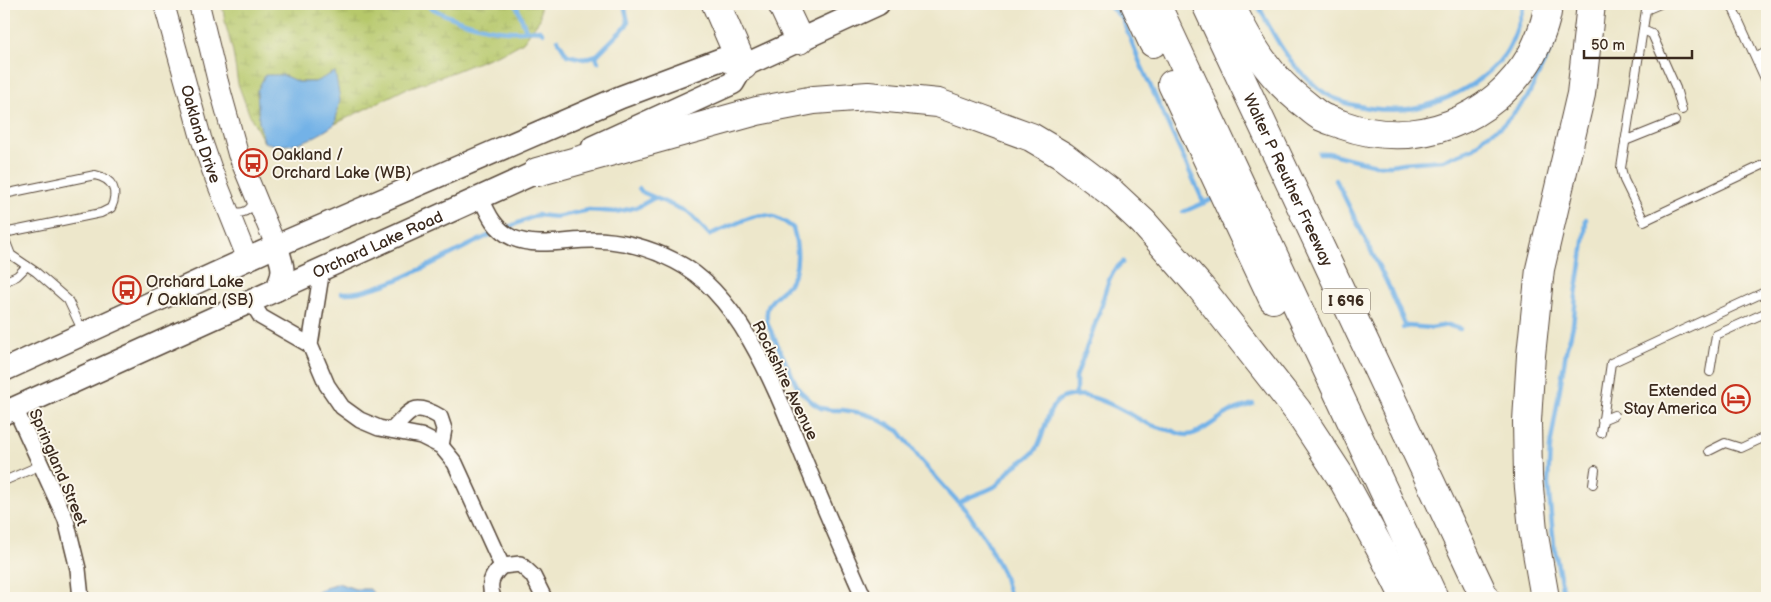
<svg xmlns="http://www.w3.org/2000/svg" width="1771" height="602" font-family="'Balsamiq Sans',sans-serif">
  <defs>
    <pattern id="wetland-marsh" width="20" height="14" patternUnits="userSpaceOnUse" patternTransform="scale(1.25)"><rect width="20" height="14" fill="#b6c86b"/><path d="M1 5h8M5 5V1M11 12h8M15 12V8" fill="none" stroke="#9dac5c"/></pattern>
  </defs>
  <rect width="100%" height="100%" fill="#fbf7ec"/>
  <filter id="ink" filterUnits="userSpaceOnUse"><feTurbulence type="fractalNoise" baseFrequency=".02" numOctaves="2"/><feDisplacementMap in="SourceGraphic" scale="10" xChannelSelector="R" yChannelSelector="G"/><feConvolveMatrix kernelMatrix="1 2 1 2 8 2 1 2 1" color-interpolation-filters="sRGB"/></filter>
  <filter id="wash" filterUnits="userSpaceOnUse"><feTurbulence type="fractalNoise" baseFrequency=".0096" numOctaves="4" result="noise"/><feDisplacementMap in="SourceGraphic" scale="20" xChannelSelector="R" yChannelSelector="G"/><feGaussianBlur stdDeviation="1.12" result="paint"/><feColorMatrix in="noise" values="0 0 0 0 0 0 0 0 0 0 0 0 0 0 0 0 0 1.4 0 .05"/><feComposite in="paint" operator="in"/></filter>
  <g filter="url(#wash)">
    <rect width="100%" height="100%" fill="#ede7cb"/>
    <path fill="url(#wetland-marsh)" stroke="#787944" d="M 222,4 L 540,4 L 540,19 L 523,42 L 509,50 L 443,76 L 405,89 L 335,124 L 340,99 L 315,82 L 298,82 L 283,75 L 257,91 L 259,122 L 264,142 L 250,116 L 238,84 L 233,52 L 226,26 Z"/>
    <g fill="#73b2e7" stroke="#576e82">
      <path d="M 335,72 L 340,99 L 335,124 C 314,139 290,151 264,142 L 259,122 L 257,91 L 265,75 L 283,75 L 298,82 L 315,82 Z"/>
      <path d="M 338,583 L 355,589 L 370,589 L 377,598 L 307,598 L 317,591 Z"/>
    </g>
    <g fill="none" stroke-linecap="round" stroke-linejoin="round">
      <g stroke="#73b2e7" stroke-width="4.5">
        <path d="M 425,4 C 446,18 484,30 509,31 C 520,32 530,30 540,30 L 543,33"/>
        <path d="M 516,4 L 526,30"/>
        <path d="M 1107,4 L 1122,18 L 1140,63 L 1204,203"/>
        <path d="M 1257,4 C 1266,19 1273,36 1284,51 C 1296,69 1321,96 1342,101 L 1342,102 C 1390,116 1428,112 1471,85 C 1484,77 1496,67 1505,54 C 1514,40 1520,20 1524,4"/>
        <path d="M 558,40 L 567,55 L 584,59 L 597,55 L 626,26 L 628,22 L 624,4"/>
        <path d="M 597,55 L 596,57 L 598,62"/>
        <path d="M 1319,153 L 1328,153 L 1376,165 L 1391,165 L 1403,163 L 1444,160 L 1474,148 L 1484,137 L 1502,126 L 1527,98 L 1554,42 L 1556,29"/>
        <path d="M 1336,180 L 1389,287 L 1406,327"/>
        <path d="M 639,188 L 642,192 L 683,210 L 692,216 L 710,235 C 718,230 726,228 735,224 C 758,213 771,210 793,228 C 797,241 799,259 795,272 C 788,296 760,295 768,325 L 799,390 L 813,403 L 821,408 L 831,410 L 843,410 L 862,413 L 874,417 L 899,431 L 924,464 L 969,514 L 987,542 L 1003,574 L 1010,598"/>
        <path d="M 1183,212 L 1215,198"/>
        <path d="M 504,229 L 537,215 L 556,217 L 589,210 L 616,212 L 638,207 L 654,198"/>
        <path d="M 342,293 C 357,294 369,289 383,285 C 423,272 459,248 497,232"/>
        <path d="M 1403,328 L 1407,326 L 1431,328 L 1448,325 L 1460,329"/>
        <path d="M 1076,396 L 1076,377 L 1103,302 L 1102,302 C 1108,284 1108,274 1123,262"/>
        <path d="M 959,503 C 970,495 983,493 994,487 C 1001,483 1004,476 1010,470 C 1018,462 1030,459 1036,449 C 1046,435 1045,404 1065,397 C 1090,389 1124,411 1144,422 C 1153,426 1163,429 1173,431 C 1177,433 1183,435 1188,435 C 1202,433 1215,420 1228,413 C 1235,409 1245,407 1253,404"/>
        <path d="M 1564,598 L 1554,545 L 1548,484 L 1550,447 L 1567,346 C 1575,328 1574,308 1577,288 C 1581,265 1585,242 1586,219"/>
      </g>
    </g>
  </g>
  <g filter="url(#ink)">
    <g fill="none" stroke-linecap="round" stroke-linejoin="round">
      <defs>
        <g id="service">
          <path d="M 1660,4 L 1646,10 L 1621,168 L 1624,180 L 1644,221 L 1767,163"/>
          <path d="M 1731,4 L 1767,83"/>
          <path d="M 1643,30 L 1652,34 L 1676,88 L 1682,110"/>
          <path d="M 1756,57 L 1767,52"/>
          <path d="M 1625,141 L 1675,121"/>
          <path d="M 4,194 L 95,175 C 113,179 119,191 111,208 L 101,213 L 4,233"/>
          <path d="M 232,211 C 242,215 251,211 254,200"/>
          <path d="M 4,237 L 11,255 L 36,272 L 68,300 L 83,332"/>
          <path d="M 4,282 L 17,276 L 27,266"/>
          <path d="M 1710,372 L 1716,335 L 1767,312"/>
          <path d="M 1602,420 L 1614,415"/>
          <path d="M 1601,433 L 1611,363 L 1767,291"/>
          <path d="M 1709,451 L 1725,443 L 1741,448 L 1767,436"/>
          <path d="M 4,481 L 41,465"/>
          <path d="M 1593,484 L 1595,470"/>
        </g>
        <g id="minor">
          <path d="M 481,198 C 488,214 495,230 513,238 C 537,248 566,240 592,240 C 620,240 650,248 675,261 C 745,296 781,404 810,473 C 827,515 846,557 864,598"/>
          <path d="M 322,269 L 310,345 L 327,385 L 342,407 L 360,420 L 379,428 L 421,436 L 441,446 L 455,463 L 502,566"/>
          <path d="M 251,301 L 261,317 L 310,345"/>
          <path d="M 15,408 L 66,520 L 78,569 L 81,598"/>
          <path d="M 392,430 C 411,411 413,401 440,417 L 444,429 L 441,446"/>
          <path d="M 493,598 C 488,584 491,576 502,566 L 520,564 L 533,576 L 544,598"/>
        </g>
        <g id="tertiary">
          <path id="s1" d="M 164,4 L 201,138 L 212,170 L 248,260"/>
          <path d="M 199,4 L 218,82 L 238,154 L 276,246"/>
        </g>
        <g id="secondary">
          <path d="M 593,147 L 733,83 L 743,66 L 878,4"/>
          <path d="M 276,290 C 286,272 283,265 276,246"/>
          <path d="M 4,370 L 276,246 L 621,97 L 722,59 L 743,66"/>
          <path id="s2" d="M 4,413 L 552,165"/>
        </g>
        <g id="motorway">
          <path d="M 716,4 L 743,66"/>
          <path d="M 782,4 L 799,40"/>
          <path d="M 1135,4 L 1153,43"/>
          <path d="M 1156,4 L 1434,598"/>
          <path id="s3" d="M 1206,4 L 1485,598"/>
          <path d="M 1230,4 C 1250,45 1269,77 1306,105 C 1311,109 1316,114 1322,117 C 1328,120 1336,122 1343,125 C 1415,151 1494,121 1532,54 C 1540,38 1547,21 1548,4"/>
          <path d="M 1172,84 L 1273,299"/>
          <path d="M 537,172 L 757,111 L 814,100 L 868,96 L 938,103 L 1031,137 L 1063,156 L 1113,194 L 1143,222 L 1201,288 L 1297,410 L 1318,442 L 1344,482 L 1382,552 L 1405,598"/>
          <path d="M 1545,598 L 1533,530 L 1528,477 L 1527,421 L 1531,355 L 1540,269 L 1581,94 L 1591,4"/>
        </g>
      </defs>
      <use href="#service" stroke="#564638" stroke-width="10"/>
      <use href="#minor" stroke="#564638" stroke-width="18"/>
      <use href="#tertiary" stroke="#564638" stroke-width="22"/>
      <use href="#secondary" stroke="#564638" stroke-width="25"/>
      <use href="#motorway" stroke="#564638" stroke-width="30"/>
      <use href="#service" stroke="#fff" stroke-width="8"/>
      <use href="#minor" stroke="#fff" stroke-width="15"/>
      <use href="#tertiary" stroke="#fff" stroke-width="20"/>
      <use href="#secondary" stroke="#fff" stroke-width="22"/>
      <use href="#motorway" stroke="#fff" stroke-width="28"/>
    </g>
  </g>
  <defs>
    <symbol id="bus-ring" viewBox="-11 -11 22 22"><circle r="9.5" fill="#fbf7ec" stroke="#c8321e" stroke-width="1.5"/><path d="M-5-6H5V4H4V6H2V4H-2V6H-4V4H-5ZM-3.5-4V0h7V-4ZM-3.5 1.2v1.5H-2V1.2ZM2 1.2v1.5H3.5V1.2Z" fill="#c8321e"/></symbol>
    <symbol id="hotel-ring" viewBox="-11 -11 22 22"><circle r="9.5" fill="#fbf7ec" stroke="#c8321e" stroke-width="1.5"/><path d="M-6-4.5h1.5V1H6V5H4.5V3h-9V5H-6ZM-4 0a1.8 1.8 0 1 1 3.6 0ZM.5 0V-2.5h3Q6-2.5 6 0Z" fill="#c8321e"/></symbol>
  </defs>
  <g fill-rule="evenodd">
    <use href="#bus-ring" x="237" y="147" width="32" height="32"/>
    <use href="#bus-ring" x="111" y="274" width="32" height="32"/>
    <use href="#hotel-ring" x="1720" y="383" width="32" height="32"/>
  </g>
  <g text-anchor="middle" stroke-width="4" stroke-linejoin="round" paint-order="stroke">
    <rect fill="#fbf7ec" stroke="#75685c" stroke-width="1" x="1322" y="288.5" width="48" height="25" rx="4"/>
    <g font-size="15" font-weight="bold" fill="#3b2a1e">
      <text x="1346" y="306">I 696</text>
    </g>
    <g font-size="16" fill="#3b2a1e" stroke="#fbf7ec">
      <text dy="6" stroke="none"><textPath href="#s1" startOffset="135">Oakland Drive</textPath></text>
      <text dy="6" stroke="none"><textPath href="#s3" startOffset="194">Walter P Reuther Freeway</textPath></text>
      <text dy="6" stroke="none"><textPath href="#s2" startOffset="410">Orchard Lake Road</textPath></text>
      <text transform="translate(786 380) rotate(64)" y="6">Rockshire Avenue</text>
      <text transform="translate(59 467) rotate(67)" y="6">Springland Street</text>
    </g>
    <g font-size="16" fill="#3b2a1e" stroke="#fbf7ec" text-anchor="start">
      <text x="272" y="160">Oakland /<tspan x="272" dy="18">Orchard Lake (WB)</tspan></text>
      <text x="146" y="287">Orchard Lake<tspan x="146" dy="18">/ Oakland (SB)</tspan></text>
      <text x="1717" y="396" text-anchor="end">Extended<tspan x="1717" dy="18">Stay America</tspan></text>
    </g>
  </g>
  <rect width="1771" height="602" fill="none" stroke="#fbf7ec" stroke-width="20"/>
  <path d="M1584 50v8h108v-8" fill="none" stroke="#3b2a1e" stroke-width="2.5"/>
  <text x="1591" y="50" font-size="15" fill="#3b2a1e" stroke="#fbf7ec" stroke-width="4" paint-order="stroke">50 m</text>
</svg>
